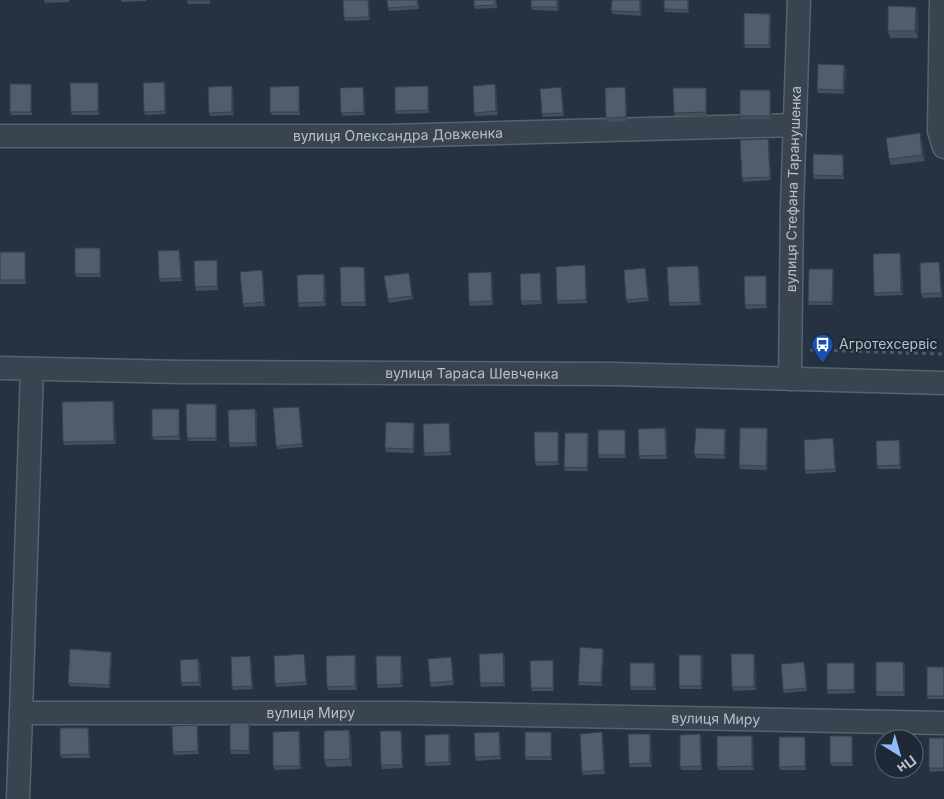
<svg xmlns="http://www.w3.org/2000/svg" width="944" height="799" font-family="Inter,sans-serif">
  <rect width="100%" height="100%" fill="#263241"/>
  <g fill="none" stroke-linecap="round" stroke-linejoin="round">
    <defs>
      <g id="minor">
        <path d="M 941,0 L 939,131 L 944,147"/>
        <path id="s1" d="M 0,136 L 388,136 L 795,125"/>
        <path id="s2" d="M 0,368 L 181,372 L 613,374 L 944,383"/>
        <path id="s3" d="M 32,369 L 21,713 L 414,713 L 944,723"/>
        <path id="s4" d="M 790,379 L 792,207 L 799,0"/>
        <path d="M 18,799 L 21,713"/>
      </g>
    </defs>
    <use href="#minor" stroke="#58626e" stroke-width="25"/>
    <path stroke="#465c5f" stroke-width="3" stroke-dasharray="4 4" stroke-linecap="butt" d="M 810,350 L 944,354"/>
    <use href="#minor" stroke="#3a4451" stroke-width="22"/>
  </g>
  <g fill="#44505d">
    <path d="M 44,0 L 69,0 L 69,2 L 45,3 Z"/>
    <path d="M 121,0 L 146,0 L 146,1 L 121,2 Z"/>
    <path d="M 210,0 L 210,4 L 188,4 L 187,1 Z"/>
    <path d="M 343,0 L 369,0 L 370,20 L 345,21 L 344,18 Z"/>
    <path d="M 418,0 L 419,9 L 389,11 L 388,8 Z"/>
    <path d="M 474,0 L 496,0 L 497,8 L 475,9 L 474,6 Z"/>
    <path d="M 559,0 L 558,11 L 533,10 L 531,7 Z"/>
    <path d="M 642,0 L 641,16 L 613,14 L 611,11 Z"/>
    <path d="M 664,0 L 689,0 L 689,13 L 665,12 L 664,9 Z"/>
    <path d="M 918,13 L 918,38 L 890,38 L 888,31 Z"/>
    <path d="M 770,14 L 771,17 L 771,48 L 745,48 L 744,45 Z"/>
    <path d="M 846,69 L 844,94 L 818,93 L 817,89 Z"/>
    <path d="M 98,83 L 99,86 L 99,115 L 72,115 L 71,112 Z"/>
    <path d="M 31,84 L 32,87 L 32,115 L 11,115 L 10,112 Z"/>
    <path d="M 166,86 L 166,114 L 145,115 L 144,112 Z"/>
    <path d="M 496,87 L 498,115 L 476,116 L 474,113 Z"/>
    <path d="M 561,87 L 562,91 L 564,116 L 543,117 L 542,114 Z"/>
    <path d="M 706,88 L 707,91 L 707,116 L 675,116 L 674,113 Z"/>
    <path d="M 233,90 L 234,115 L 210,116 L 209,113 Z"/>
    <path d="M 300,90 L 300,115 L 272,115 L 270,112 Z"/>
    <path d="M 429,90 L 429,113 L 396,114 L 395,111 Z"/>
    <path d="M 626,90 L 627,121 L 607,122 L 606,118 Z"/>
    <path d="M 364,91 L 365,115 L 343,116 L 341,113 Z"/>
    <path d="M 771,93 L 771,119 L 741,119 L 740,116 Z"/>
    <path d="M 922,140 L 925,161 L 891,165 L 889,159 Z"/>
    <path d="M 769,142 L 771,180 L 743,182 L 742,178 Z"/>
    <path d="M 844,158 L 844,179 L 814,179 L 813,175 Z"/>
    <path d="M 179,250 L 180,253 L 182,281 L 160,282 L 159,279 Z"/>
    <path d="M 0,252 L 25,252 L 26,255 L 26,284 L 0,284 Z"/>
    <path d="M 101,252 L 101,277 L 76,277 L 75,274 Z"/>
    <path d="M 900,253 L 901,257 L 903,295 L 875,296 L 874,293 Z"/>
    <path d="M 217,260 L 218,263 L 218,290 L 196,291 L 195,287 Z"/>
    <path d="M 585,265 L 586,269 L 587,303 L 558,304 L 557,301 Z"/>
    <path d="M 940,265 L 942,297 L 923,298 L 921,294 Z"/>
    <path d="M 698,266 L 699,269 L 701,305 L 670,306 L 669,303 Z"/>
    <path d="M 645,268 L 646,271 L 649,301 L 628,303 L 626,300 Z"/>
    <path d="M 833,269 L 834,273 L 833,305 L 809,305 L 808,302 Z"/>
    <path d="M 365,270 L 366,306 L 342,306 L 341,303 Z"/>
    <path d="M 491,272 L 492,276 L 493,305 L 470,306 L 469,302 Z"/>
    <path d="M 263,274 L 265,306 L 244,307 L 243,304 Z"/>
    <path d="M 410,276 L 413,299 L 389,303 L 388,299 Z"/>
    <path d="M 541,277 L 542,304 L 522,305 L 521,301 Z"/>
    <path d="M 325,278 L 326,306 L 299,307 L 298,303 Z"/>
    <path d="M 767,279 L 767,308 L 746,309 L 745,305 Z"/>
    <path d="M 113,401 L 114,404 L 116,444 L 64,445 L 63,442 Z"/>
    <path d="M 216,404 L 217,407 L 217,441 L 188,441 L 187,438 Z"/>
    <path d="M 300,410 L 303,447 L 278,449 L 276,446 Z"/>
    <path d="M 180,412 L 180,440 L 154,440 L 152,437 Z"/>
    <path d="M 257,412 L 257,446 L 230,447 L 229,443 Z"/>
    <path d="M 414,423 L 415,426 L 414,453 L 386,452 L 385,448 Z"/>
    <path d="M 449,423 L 450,426 L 451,455 L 425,456 L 424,453 Z"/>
    <path d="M 665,428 L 667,432 L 667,459 L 640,459 L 639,456 Z"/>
    <path d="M 767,428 L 768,432 L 767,470 L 740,469 L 739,465 Z"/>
    <path d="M 725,429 L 726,432 L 725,459 L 696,458 L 694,454 Z"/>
    <path d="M 625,430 L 626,433 L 626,458 L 599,458 L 598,455 Z"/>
    <path d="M 559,435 L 559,465 L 536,466 L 535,462 Z"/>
    <path d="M 589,437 L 588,471 L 565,471 L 564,467 Z"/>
    <path d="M 833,438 L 834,442 L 836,472 L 806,474 L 805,471 Z"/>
    <path d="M 900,444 L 901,469 L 878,469 L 877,466 Z"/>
    <path d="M 603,649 L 604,652 L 602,686 L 579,685 L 578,682 Z"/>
    <path d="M 754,654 L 755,657 L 756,690 L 733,691 L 732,687 Z"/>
    <path d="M 112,655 L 110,688 L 70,686 L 68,683 Z"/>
    <path d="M 355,655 L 356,659 L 357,690 L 328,690 L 327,687 Z"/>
    <path d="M 305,657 L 307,685 L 277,687 L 275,684 Z"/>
    <path d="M 451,657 L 452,660 L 454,685 L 431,687 L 430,683 Z"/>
    <path d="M 505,657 L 505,686 L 481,687 L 480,683 Z"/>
    <path d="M 703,658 L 702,689 L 680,689 L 679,686 Z"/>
    <path d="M 198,659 L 200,663 L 201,686 L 182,686 L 181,683 Z"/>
    <path d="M 251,659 L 253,689 L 233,690 L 232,687 Z"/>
    <path d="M 402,660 L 403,687 L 378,688 L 377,685 Z"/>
    <path d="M 553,660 L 554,664 L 554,691 L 532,691 L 531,688 Z"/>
    <path d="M 903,662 L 905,665 L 905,696 L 877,696 L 876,692 Z"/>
    <path d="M 654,663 L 655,666 L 656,690 L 631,690 L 630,687 Z"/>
    <path d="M 805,665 L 807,691 L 784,693 L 783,690 Z"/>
    <path d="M 855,666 L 855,693 L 828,694 L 827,690 Z"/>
    <path d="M 944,667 L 944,699 L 928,699 L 927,696 Z"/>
    <path d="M 249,723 L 250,727 L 250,754 L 231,754 L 230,750 Z"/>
    <path d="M 197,725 L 198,729 L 199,754 L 174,755 L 173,752 Z"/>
    <path d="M 88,728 L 89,731 L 90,758 L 62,758 L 60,755 Z"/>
    <path d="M 299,731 L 300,734 L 301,769 L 275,770 L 273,766 Z"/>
    <path d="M 401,731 L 402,734 L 403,768 L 382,769 L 381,765 Z"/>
    <path d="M 499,732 L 500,735 L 501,759 L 476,761 L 475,757 Z"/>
    <path d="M 449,734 L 450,738 L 451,765 L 426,766 L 425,763 Z"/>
    <path d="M 650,734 L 651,737 L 652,767 L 630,767 L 629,764 Z"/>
    <path d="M 552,735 L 552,760 L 526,760 L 525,757 Z"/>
    <path d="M 603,736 L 605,774 L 583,775 L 582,772 Z"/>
    <path d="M 752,736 L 753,739 L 754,770 L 719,770 L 717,767 Z"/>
    <path d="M 351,737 L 352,766 L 327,767 L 324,760 Z"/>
    <path d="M 702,738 L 702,770 L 681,770 L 680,767 Z"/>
    <path d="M 944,738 L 944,771 L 930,772 L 929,768 Z"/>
    <path d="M 853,739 L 853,766 L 832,766 L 830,763 Z"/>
    <path d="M 806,740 L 806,770 L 780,770 L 779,767 Z"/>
  </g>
  <g fill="#37414c">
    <path d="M 368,0 L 369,0 L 370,20 L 369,17 Z"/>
    <path d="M 557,0 L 559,0 L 558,11 L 557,7 Z"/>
    <path d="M 640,0 L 642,0 L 641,16 L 640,12 Z"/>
    <path d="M 688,0 L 689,0 L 689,13 L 688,10 Z"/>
    <path d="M 916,7 L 918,13 L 918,38 L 915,31 Z"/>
    <path d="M 770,14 L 771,17 L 771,48 L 769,45 Z"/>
    <path d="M 844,65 L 846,69 L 844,94 L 843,90 Z"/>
    <path d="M 164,82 L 166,86 L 166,114 L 165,111 Z"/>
    <path d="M 98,83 L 99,86 L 99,115 L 98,111 Z"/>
    <path d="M 31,84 L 32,87 L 32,115 L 31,112 Z"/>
    <path d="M 495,84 L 496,87 L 498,115 L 496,111 Z"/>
    <path d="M 232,86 L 233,90 L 234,115 L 232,112 Z"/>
    <path d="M 299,86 L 300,90 L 300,115 L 299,112 Z"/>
    <path d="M 428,86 L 429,90 L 429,113 L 428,110 Z"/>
    <path d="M 363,87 L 364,91 L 365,115 L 364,112 Z"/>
    <path d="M 561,87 L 562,91 L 564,116 L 563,113 Z"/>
    <path d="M 625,87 L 626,90 L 627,121 L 626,117 Z"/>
    <path d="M 706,88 L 707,91 L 707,116 L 706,112 Z"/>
    <path d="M 770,90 L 771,93 L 771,119 L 770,116 Z"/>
    <path d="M 920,133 L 922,140 L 925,161 L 922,155 Z"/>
    <path d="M 768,139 L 769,142 L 771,180 L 770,177 Z"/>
    <path d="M 843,155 L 844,158 L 844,179 L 843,176 Z"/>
    <path d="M 100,248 L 101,252 L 101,277 L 100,274 Z"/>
    <path d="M 179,250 L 180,253 L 182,281 L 181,278 Z"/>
    <path d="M 25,252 L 26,255 L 26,284 L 25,280 Z"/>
    <path d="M 900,253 L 901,257 L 903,295 L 901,292 Z"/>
    <path d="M 217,260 L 218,263 L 218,290 L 217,286 Z"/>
    <path d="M 939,262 L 940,265 L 942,297 L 941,293 Z"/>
    <path d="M 585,265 L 586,269 L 587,303 L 586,300 Z"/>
    <path d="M 698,266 L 699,269 L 701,305 L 700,302 Z"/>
    <path d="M 364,267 L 365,270 L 366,306 L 365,302 Z"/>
    <path d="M 645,268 L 646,271 L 649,301 L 648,298 Z"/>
    <path d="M 833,269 L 834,273 L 833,305 L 832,302 Z"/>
    <path d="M 262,270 L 263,274 L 265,306 L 264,302 Z"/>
    <path d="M 491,272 L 492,276 L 493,305 L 492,301 Z"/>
    <path d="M 409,273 L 410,276 L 413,299 L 412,296 Z"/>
    <path d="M 540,273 L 541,277 L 542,304 L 541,301 Z"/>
    <path d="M 324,274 L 325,278 L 326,306 L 324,302 Z"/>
    <path d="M 766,276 L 767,279 L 767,308 L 766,305 Z"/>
    <path d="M 113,401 L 114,404 L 116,444 L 114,441 Z"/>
    <path d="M 216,404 L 217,407 L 217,441 L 216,438 Z"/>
    <path d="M 299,407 L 300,410 L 303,447 L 302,444 Z"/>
    <path d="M 179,409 L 180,412 L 180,440 L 179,436 Z"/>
    <path d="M 255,409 L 257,412 L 257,446 L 256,443 Z"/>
    <path d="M 414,423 L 415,426 L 414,453 L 413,449 Z"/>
    <path d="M 449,423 L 450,426 L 451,455 L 450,452 Z"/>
    <path d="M 665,428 L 667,432 L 667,459 L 666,455 Z"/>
    <path d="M 767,428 L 768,432 L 767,470 L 766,466 Z"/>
    <path d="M 725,429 L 726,432 L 725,459 L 724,455 Z"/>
    <path d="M 625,430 L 626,433 L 626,458 L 625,455 Z"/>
    <path d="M 558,432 L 559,435 L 559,465 L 558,462 Z"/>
    <path d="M 588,433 L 589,437 L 588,471 L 587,468 Z"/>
    <path d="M 833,438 L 834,442 L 836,472 L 835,469 Z"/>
    <path d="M 899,440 L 900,444 L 901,469 L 900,465 Z"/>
    <path d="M 603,649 L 604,652 L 602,686 L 601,683 Z"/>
    <path d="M 111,652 L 112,655 L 110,688 L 109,685 Z"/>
    <path d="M 503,653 L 505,657 L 505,686 L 504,683 Z"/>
    <path d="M 304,654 L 305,657 L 307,685 L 306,682 Z"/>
    <path d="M 754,654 L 755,657 L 756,690 L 754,687 Z"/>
    <path d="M 355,655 L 356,659 L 357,690 L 355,686 Z"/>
    <path d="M 701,655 L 703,658 L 702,689 L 701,686 Z"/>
    <path d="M 250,656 L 251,659 L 253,689 L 252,686 Z"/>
    <path d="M 401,656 L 402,660 L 403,687 L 401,684 Z"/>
    <path d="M 451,657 L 452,660 L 454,685 L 453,681 Z"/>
    <path d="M 198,659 L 200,663 L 201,686 L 199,682 Z"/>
    <path d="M 553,660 L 554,664 L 554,691 L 553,688 Z"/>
    <path d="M 804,662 L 805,665 L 807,691 L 806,688 Z"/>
    <path d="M 903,662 L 905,665 L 905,696 L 904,692 Z"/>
    <path d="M 654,663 L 655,666 L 656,690 L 654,687 Z"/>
    <path d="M 854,663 L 855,666 L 855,693 L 854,690 Z"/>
    <path d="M 249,723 L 250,727 L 250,754 L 249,751 Z"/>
    <path d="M 197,725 L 198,729 L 199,754 L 198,751 Z"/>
    <path d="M 88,728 L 89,731 L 90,758 L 89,754 Z"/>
    <path d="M 349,730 L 351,737 L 352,766 L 350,759 Z"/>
    <path d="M 299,731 L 300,734 L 301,769 L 300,766 Z"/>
    <path d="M 401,731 L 402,734 L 403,768 L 402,765 Z"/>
    <path d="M 499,732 L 500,735 L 501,759 L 500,756 Z"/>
    <path d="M 551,732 L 552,735 L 552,760 L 551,757 Z"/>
    <path d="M 602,732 L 603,736 L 605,774 L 604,770 Z"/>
    <path d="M 449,734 L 450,738 L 451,765 L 449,762 Z"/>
    <path d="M 650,734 L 651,737 L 652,767 L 650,763 Z"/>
    <path d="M 700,734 L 702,738 L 702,770 L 701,766 Z"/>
    <path d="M 752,736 L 753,739 L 754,770 L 752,766 Z"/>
    <path d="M 852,736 L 853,739 L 853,766 L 852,763 Z"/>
    <path d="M 805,737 L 806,740 L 806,770 L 805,766 Z"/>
  </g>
  <g fill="#4f5d6c" stroke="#37414c">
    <path d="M 187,0 L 209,0 L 187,1 Z"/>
    <path d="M 343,0 L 368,0 L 369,17 L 344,18 Z"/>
    <path d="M 387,0 L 417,0 L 418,6 L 388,8 Z"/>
    <path d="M 474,0 L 495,0 L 495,5 L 474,6 Z"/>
    <rect x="531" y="0" width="26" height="7"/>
    <path d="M 612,0 L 640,0 L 640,12 L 611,11 Z"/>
    <path d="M 664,0 L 688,0 L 688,10 L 664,9 Z"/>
    <path d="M 888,6 L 916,7 L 915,31 L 888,31 Z"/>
    <path d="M 744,13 L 770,14 L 769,45 L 744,45 Z"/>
    <path d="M 818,64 L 844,65 L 843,90 L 817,89 Z"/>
    <path d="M 164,82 L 165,111 L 144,112 L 143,83 Z"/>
    <path d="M 70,83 L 98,83 L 98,111 L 71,112 Z"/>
    <rect x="10" y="84" width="21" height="28"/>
    <path d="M 495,84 L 496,111 L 474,113 L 473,86 Z"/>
    <path d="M 232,86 L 232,112 L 209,113 L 208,87 Z"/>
    <path d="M 299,86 L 299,112 L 270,112 L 270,87 Z"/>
    <path d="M 428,86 L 428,110 L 395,111 L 395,87 Z"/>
    <path d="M 363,87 L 364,112 L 341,113 L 340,88 Z"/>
    <path d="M 561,87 L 563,113 L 542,114 L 540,89 Z"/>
    <path d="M 625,87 L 626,117 L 606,118 L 605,88 Z"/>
    <path d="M 673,88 L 706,88 L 706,112 L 674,113 Z"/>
    <rect x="740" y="90" width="30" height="26"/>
    <path d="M 920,133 L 922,155 L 889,159 L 886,138 Z"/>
    <path d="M 768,139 L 770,177 L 742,178 L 740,140 Z"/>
    <path d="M 813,154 L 843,155 L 843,176 L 813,175 Z"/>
    <rect x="75" y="248" width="25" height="26"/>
    <path d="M 179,250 L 181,278 L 159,279 L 158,251 Z"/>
    <rect x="0" y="252" width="25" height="28"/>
    <path d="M 900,253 L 901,292 L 874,293 L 873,254 Z"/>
    <path d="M 217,260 L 217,286 L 195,287 L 194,261 Z"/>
    <path d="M 939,262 L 941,293 L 921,294 L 920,263 Z"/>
    <path d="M 585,265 L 586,300 L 557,301 L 556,267 Z"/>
    <path d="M 698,266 L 700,302 L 669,303 L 667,267 Z"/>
    <path d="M 340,267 L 364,267 L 365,302 L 341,303 Z"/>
    <path d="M 645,268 L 648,298 L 626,300 L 624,270 Z"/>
    <path d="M 809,269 L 833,269 L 832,302 L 808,302 Z"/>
    <path d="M 262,270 L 264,302 L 243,304 L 240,272 Z"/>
    <path d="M 491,272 L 492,301 L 469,302 L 468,273 Z"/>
    <path d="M 409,273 L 412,296 L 388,299 L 384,276 Z"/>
    <path d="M 540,273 L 541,301 L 521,301 L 520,274 Z"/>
    <path d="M 324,274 L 324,302 L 298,303 L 297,275 Z"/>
    <path d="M 744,276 L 766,276 L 766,305 L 745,305 Z"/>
    <path d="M 113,401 L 114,441 L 63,442 L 62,402 Z"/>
    <path d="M 186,404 L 216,404 L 216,438 L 187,438 Z"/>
    <path d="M 299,407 L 302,444 L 276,446 L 273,408 Z"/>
    <path d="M 152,409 L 179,409 L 179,436 L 152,437 Z"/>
    <path d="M 255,409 L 256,443 L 229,443 L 228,410 Z"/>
    <path d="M 386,422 L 414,423 L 413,449 L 385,448 Z"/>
    <path d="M 449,423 L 450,452 L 424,453 L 423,424 Z"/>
    <path d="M 665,428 L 666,455 L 639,456 L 638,429 Z"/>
    <path d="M 696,428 L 725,429 L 724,455 L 694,454 Z"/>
    <path d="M 740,428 L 767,428 L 766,466 L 739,465 Z"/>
    <rect x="598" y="430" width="27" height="25"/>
    <path d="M 534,432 L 558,432 L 558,462 L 535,462 Z"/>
    <path d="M 565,433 L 588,433 L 587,468 L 564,467 Z"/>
    <path d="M 833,438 L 835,469 L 805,471 L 804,440 Z"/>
    <path d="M 899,440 L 900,465 L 877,466 L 876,441 Z"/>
    <path d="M 580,647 L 603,649 L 601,683 L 578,682 Z"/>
    <path d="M 70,649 L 111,652 L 109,685 L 68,683 Z"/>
    <path d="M 503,653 L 504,683 L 480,683 L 479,654 Z"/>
    <path d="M 304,654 L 306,682 L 275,684 L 274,656 Z"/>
    <path d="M 731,654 L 754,654 L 754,687 L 732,687 Z"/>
    <path d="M 355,655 L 355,686 L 327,687 L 326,656 Z"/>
    <rect x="679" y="655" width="22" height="31"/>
    <path d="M 250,656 L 252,686 L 232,687 L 231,657 Z"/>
    <path d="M 376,656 L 401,656 L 401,684 L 377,685 Z"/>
    <path d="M 451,657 L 453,681 L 430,683 L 428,659 Z"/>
    <path d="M 198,659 L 199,682 L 181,683 L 180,660 Z"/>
    <path d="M 553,660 L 553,688 L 531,688 L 530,661 Z"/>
    <path d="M 804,662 L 806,688 L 783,690 L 781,664 Z"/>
    <path d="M 876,662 L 903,662 L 904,692 L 876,692 Z"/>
    <rect x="630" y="663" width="24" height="24"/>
    <rect x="827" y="663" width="27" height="27"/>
    <rect x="927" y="667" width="17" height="29"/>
    <path d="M 230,723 L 249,723 L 249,751 L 230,750 Z"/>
    <path d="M 197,725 L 198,751 L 173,752 L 172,726 Z"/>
    <path d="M 60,728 L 88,728 L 89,754 L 60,755 Z"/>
    <path d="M 349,730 L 350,759 L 324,760 L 324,731 Z"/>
    <path d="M 299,731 L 300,766 L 273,766 L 273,732 Z"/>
    <path d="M 380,731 L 401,731 L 402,765 L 381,765 Z"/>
    <path d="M 499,732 L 500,756 L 475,757 L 474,733 Z"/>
    <rect x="525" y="732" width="26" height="25"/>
    <path d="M 602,732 L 604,770 L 582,772 L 580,734 Z"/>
    <path d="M 449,734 L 449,762 L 425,763 L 425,735 Z"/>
    <path d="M 628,734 L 650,734 L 650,763 L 629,764 Z"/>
    <path d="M 700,734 L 701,766 L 680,767 L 680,735 Z"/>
    <path d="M 883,734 L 907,734 L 907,739 L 884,739 L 884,765 L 883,765 Z"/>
    <path d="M 717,736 L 752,736 L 752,766 L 717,767 Z"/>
    <rect x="830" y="736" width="22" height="27"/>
    <path d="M 779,737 L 805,737 L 805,766 L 779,767 Z"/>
    <rect x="929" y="738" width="15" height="30"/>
  </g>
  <defs>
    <symbol id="bus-pin" viewBox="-11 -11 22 30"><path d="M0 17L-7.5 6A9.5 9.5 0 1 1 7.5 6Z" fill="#1a4fb4" stroke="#1f2936"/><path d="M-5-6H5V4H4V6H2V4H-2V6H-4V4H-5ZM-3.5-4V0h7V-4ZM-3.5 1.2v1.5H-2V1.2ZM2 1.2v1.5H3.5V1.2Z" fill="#fff"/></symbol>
  </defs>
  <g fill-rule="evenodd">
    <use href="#bus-pin" x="810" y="332" width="25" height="34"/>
  </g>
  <g text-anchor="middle" stroke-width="4" stroke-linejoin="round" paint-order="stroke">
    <g font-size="14" fill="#b7bfcb" stroke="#1f2936">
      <text dy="5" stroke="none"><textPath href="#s1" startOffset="398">вулиця Олександра Довженка</textPath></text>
      <text dy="5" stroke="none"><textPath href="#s4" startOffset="190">вулиця Стефана Таранушенка</textPath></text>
      <text dy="5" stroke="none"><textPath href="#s2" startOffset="472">вулиця Тараса Шевченка</textPath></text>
      <text dy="5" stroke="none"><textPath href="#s3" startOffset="634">вулиця Миру</textPath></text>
      <text dy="5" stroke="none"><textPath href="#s3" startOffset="1039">вулиця Миру</textPath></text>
    </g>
    <g font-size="14" fill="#b7bfcb" stroke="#1f2936" text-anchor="start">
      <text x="839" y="349">Агротехсервіс</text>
    </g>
  </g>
  <g transform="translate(899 754) rotate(143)"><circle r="24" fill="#1f2936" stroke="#5c6572"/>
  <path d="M0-4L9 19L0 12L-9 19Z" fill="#90bbf7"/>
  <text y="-8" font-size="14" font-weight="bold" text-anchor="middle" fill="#b7bfcb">Пн</text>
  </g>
</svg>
